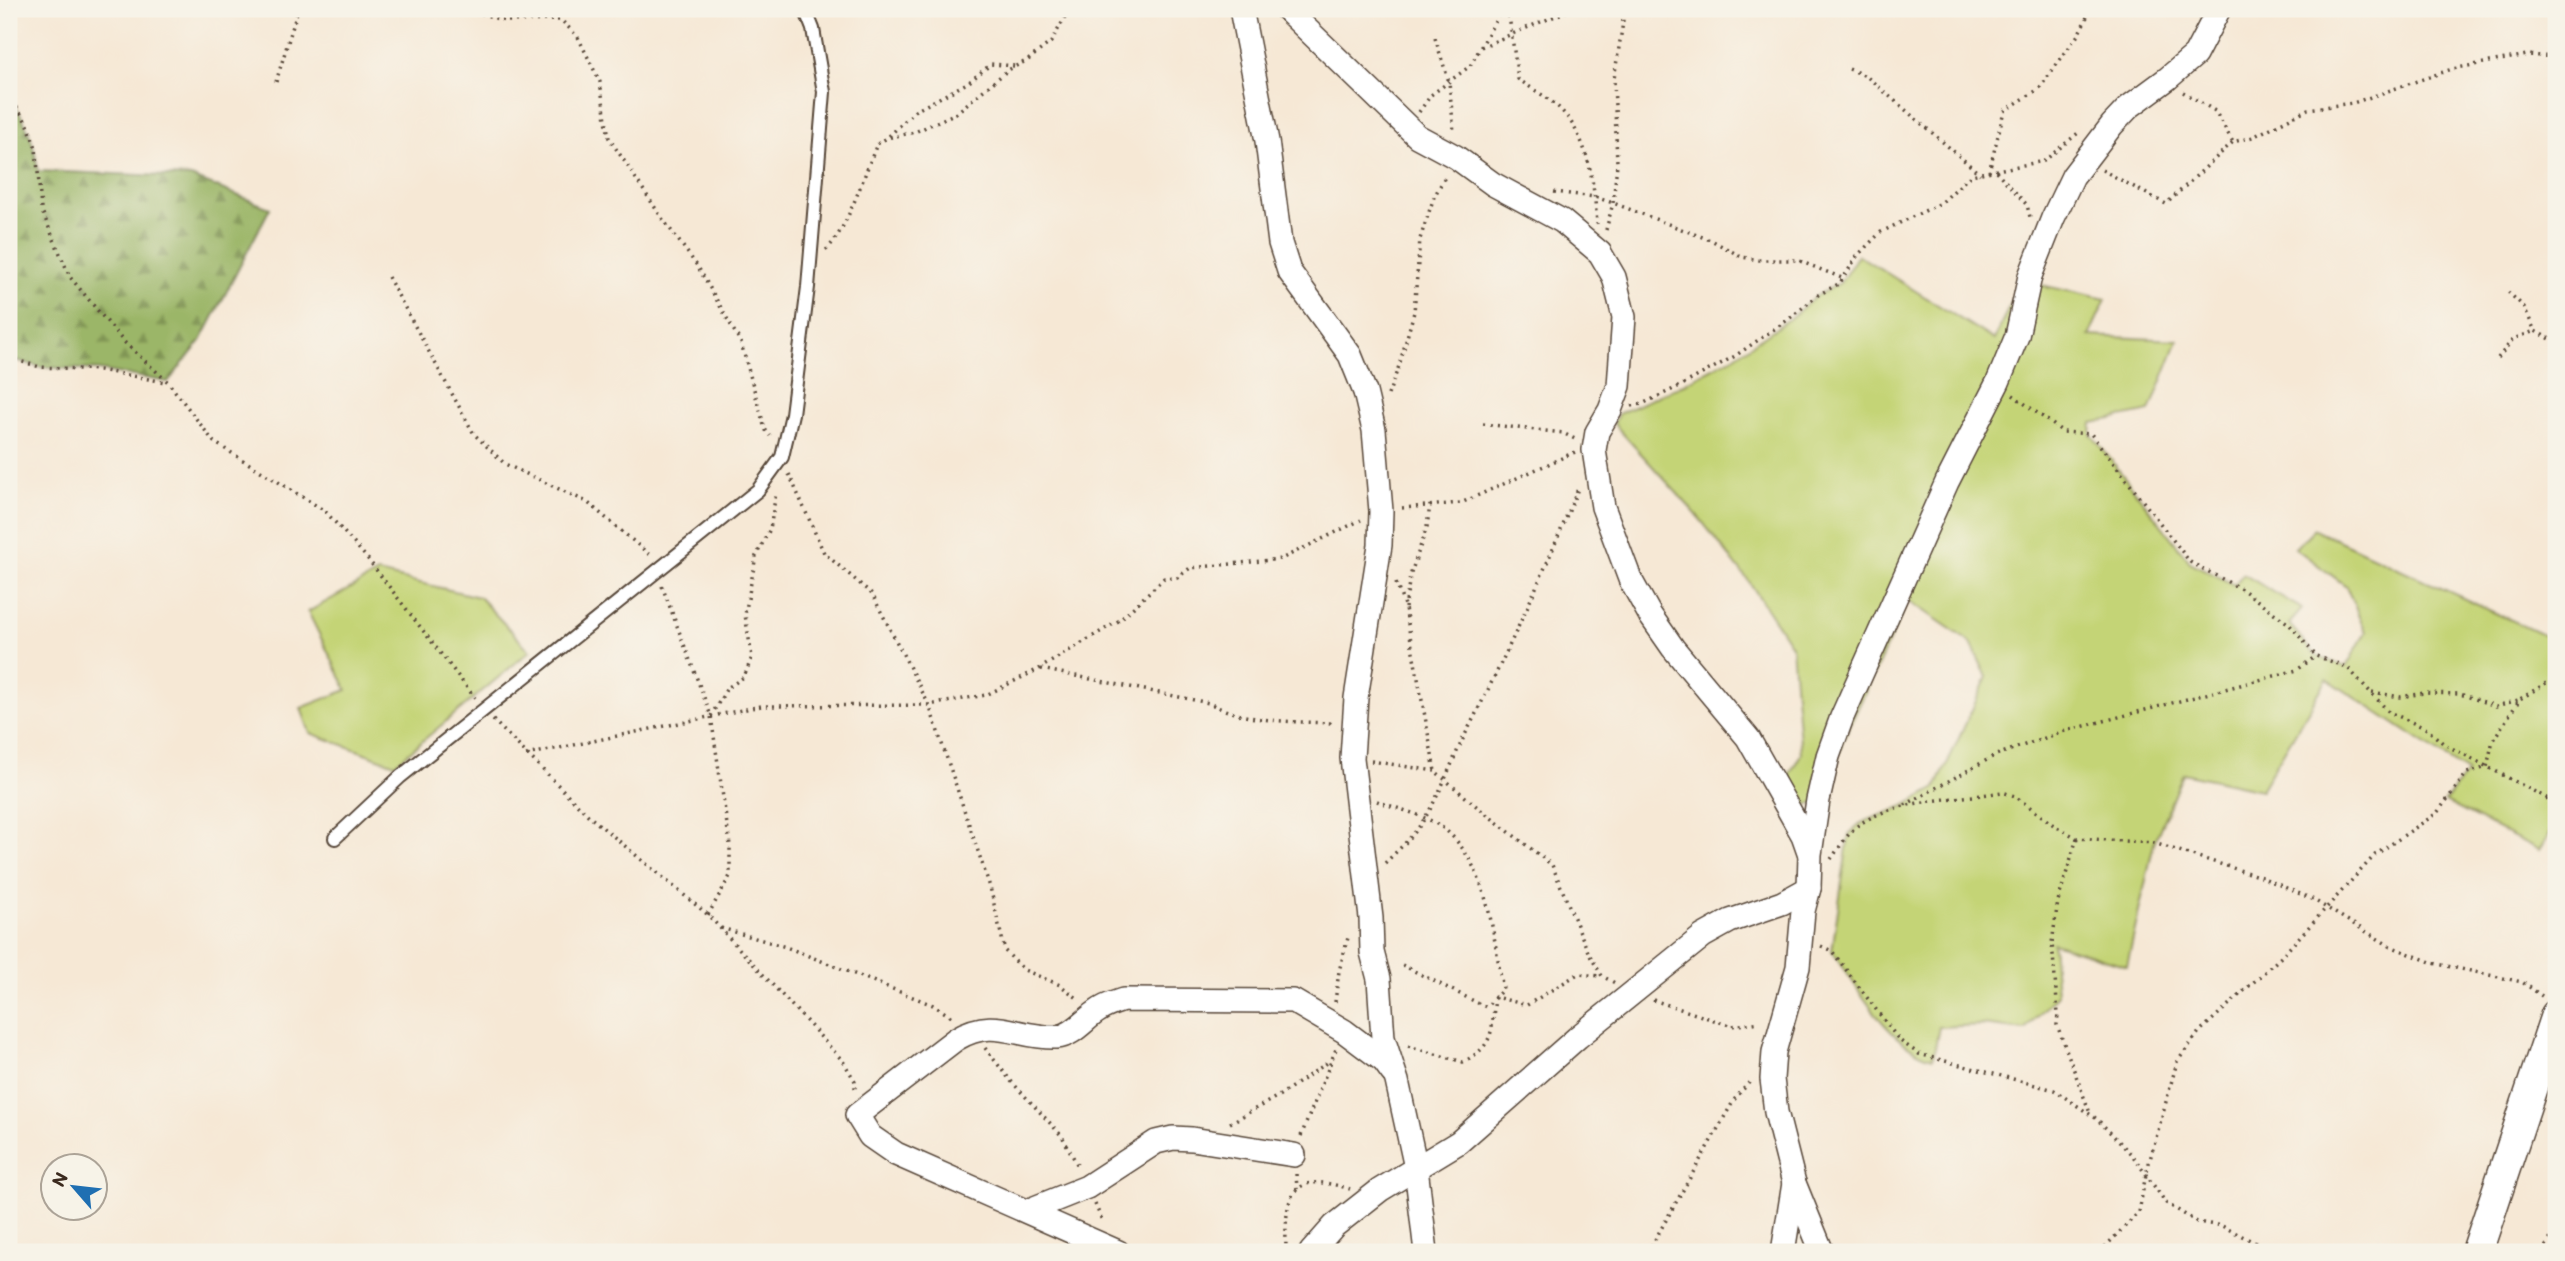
<svg xmlns="http://www.w3.org/2000/svg" width="2565" height="1261" font-family="Itim,sans-serif">
  <defs>
    <pattern id="forest-firs" width="22" height="20" patternUnits="userSpaceOnUse" patternTransform="scale(1.75)"><rect width="22" height="20" fill="#9bb667"/><path d="M5 1l3.5 6h-7zM16 11l3.5 6h-7z" fill="#809454"/></pattern>
  </defs>
  <rect width="100%" height="100%" fill="#f7f3e8"/>
  <filter id="ink" filterUnits="userSpaceOnUse"><feTurbulence type="fractalNoise" baseFrequency=".0143" numOctaves="2"/><feDisplacementMap in="SourceGraphic" scale="14" xChannelSelector="R" yChannelSelector="G"/><feConvolveMatrix kernelMatrix="1 2 1 2 8 2 1 2 1" color-interpolation-filters="sRGB"/></filter>
  <filter id="wash" filterUnits="userSpaceOnUse"><feTurbulence type="fractalNoise" baseFrequency=".00686" numOctaves="4" result="noise"/><feDisplacementMap in="SourceGraphic" scale="28" xChannelSelector="R" yChannelSelector="G"/><feGaussianBlur stdDeviation="1.57" result="paint"/><feColorMatrix in="noise" values="0 0 0 0 0 0 0 0 0 0 0 0 0 0 0 0 0 1.4 0 .05"/><feComposite in="paint" operator="in"/></filter>
  <g filter="url(#wash)">
    <rect width="100%" height="100%" fill="#f6e8d5"/>
    <g fill="#c4d476" stroke="#807f4a" stroke-width="2">
      <path d="M 1858,255 L 1994,340 L 2021,281 L 2106,299 L 2089,336 L 2178,340 L 2150,411 L 2092,423 L 2091,434 L 2190,562 L 2234,585 L 2243,574 L 2302,609 L 2289,624 L 2316,656 L 2346,667 L 2366,632 L 2346,586 L 2295,548 L 2314,529 L 2545,636 L 2556,654 L 2556,823 L 2539,850 L 2445,802 L 2467,772 L 2327,679 L 2261,790 L 2183,773 L 2154,843 L 2127,966 L 2053,943 L 2057,995 L 2025,1030 L 1982,1025 L 1939,1027 L 1933,1058 C 1889,1047 1857,986 1832,951 L 1849,834 L 1863,822 L 1902,807 L 1936,788 L 1987,677 L 1971,643 L 1908,600 L 1842,742 L 1826,803 L 1789,805 L 1781,789 L 1801,754 L 1792,647 L 1748,580 L 1696,514 L 1614,424 L 1618,414 L 1680,386 L 1735,356 L 1789,319 L 1818,295 L 1840,283 Z"/>
      <path d="M 378,573 L 479,597 L 530,651 L 395,764 L 310,733 L 301,708 L 347,690 L 308,612 Z"/>
    </g>
    <path fill="url(#forest-firs)" stroke="#6b7042" stroke-width="2" d="M 9,95 C 27,124 33,137 38,171 L 191,177 L 270,208 L 201,341 L 168,382 L 99,370 L 40,367 L 9,358 Z"/>
  </g>
  <g filter="url(#ink)">
    <g fill="none" stroke-linecap="round" stroke-linejoin="round">
      <defs>
        <path id="service" d="M 335,838 L 400,777 L 758,490 L 782,457 L 792,414 L 808,287 L 824,92 L 813,29 L 805,9"/>
        <g id="minor">
          <path d="M 1241,9 L 1267,141 L 1280,243 L 1289,271 L 1350,355 L 1365,392 L 1374,430 L 1381,511 L 1380,545 L 1356,698 L 1352,758 L 1371,918 L 1372,952 L 1379,979 L 1383,1038 L 1397,1081 L 1416,1168 L 1426,1252"/>
          <path d="M 1286,9 L 1417,136 L 1456,157 L 1493,184 L 1562,221 L 1600,253 L 1614,277 L 1624,317 L 1619,386 L 1610,410 L 1597,432 L 1594,450 L 1603,507 L 1630,579 L 1650,615 L 1673,648 L 1748,738 L 1803,835 L 1809,852"/>
          <path d="M 1027,1211 L 1087,1187 L 1156,1142 L 1173,1138 L 1192,1139 L 1294,1155"/>
          <path d="M 1118,1252 L 896,1154 L 870,1136 L 857,1115 L 956,1039 C 996,1015 1017,1039 1057,1037 C 1073,1036 1085,1019 1098,1011 C 1106,1005 1114,1003 1123,1000 L 1293,1001 L 1344,1031 L 1384,1061 L 1392,1072"/>
          <path d="M 1311,1252 L 1334,1226 L 1380,1190 L 1459,1142 L 1578,1037 L 1703,936 L 1730,921 L 1782,903 L 1809,888"/>
          <path d="M 1783,1252 L 1794,1183"/>
          <path d="M 1822,1252 L 1794,1183 L 1776,1112 L 1772,1079 L 1774,1052 L 1798,967 L 1803,911 L 1809,888 L 1810,854 L 1818,800 L 1828,756 L 1842,717 L 1947,482 L 1998,382 L 2017,336 L 2030,276 L 2053,218 L 2073,176 L 2112,125 L 2129,107 L 2167,79 L 2195,55 L 2219,9"/>
        </g>
        <path id="tertiary" d="M 2477,1252 L 2556,1015"/>
      </defs>
      <use href="#service" stroke="#574639" stroke-width="16"/>
      <use href="#minor" stroke="#574639" stroke-width="26"/>
      <use href="#tertiary" stroke="#574639" stroke-width="33"/>
      <g stroke="#574639" stroke-width="3.5" stroke-dasharray="2 5" stroke-linecap="butt">
        <path d="M 468,9 L 504,21 L 561,20 L 578,37 L 600,82 L 609,138 L 662,218 L 698,267 L 741,343 L 765,429 L 770,436"/>
        <path d="M 1508,9 L 1518,79 C 1532,89 1551,99 1562,111 C 1590,141 1594,186 1597,224"/>
        <path d="M 9,13 L 23,9"/>
        <path d="M 1435,38 L 1449,82 L 1454,132"/>
        <path d="M 1481,47 L 1572,9"/>
        <path d="M 1849,69 L 1866,76 L 1980,174"/>
        <path d="M 276,82 L 298,9"/>
        <path d="M 2183,92 L 2215,111 L 2233,142 L 2253,137 L 2308,109 L 2353,103 L 2452,69 L 2527,55 L 2556,57"/>
        <path d="M 9,95 L 28,125 L 36,148 L 41,209 L 70,277 L 123,341 L 168,382 L 214,442 L 325,511 L 367,558 L 475,698"/>
        <path d="M 1419,112 L 1431,95 L 1470,66 L 1502,9"/>
        <path d="M 889,136 L 915,111 L 969,82 L 991,64 L 1015,66"/>
        <path d="M 2102,170 L 2166,204 L 2233,142"/>
        <path d="M 1996,171 L 2027,205 L 2030,217"/>
        <path d="M 1989,172 L 2004,111 L 2039,89 L 2078,35 L 2091,9"/>
        <path d="M 1554,192 L 1595,197 L 1613,203 L 1713,241 L 1742,257 L 1759,260 L 1797,260 L 1842,278"/>
        <path d="M 1606,230 L 1613,203 L 1617,164 L 1614,79 L 1623,22 L 1622,9"/>
        <path d="M 826,250 C 847,231 865,172 877,144 L 887,138 L 915,132 L 956,113 L 1008,70 L 1028,60 L 1051,42 L 1070,9"/>
        <path d="M 388,277 L 474,434 L 505,464 L 587,502 L 651,556"/>
        <path d="M 2508,292 L 2524,307 L 2535,331 L 2556,342"/>
        <path d="M 9,358 L 40,367 L 99,370 L 165,382"/>
        <path d="M 2498,358 L 2513,339 L 2535,331"/>
        <path d="M 1388,395 L 1399,366 L 1414,312 L 1420,239 L 1434,197 L 1446,175"/>
        <path d="M 2013,395 L 2063,432 L 2091,434 L 2190,562 L 2243,590 L 2289,624 L 2316,656"/>
        <path d="M 1632,406 L 1642,404 L 1680,386 L 1735,356 L 1789,319 L 1818,295 L 1840,283 L 1858,255 L 1881,232 L 1941,203 L 1971,175 L 2044,161 L 2078,133"/>
        <path d="M 1483,424 L 1563,433 L 1575,439"/>
        <path d="M 789,474 L 824,553 L 872,594 L 929,705 L 990,887 L 1005,951 L 1024,970 L 1060,985 L 1080,1000"/>
        <path d="M 1402,508 L 1461,503 L 1575,452"/>
        <path d="M 1396,583 L 1405,608 L 1435,771 L 1481,810 L 1552,865 L 1589,954 L 1602,976 L 1615,983"/>
        <path d="M 662,586 L 711,716 L 730,845 L 730,876 L 708,915"/>
        <path d="M 1405,608 L 1410,576 L 1427,527 L 1430,505"/>
        <path d="M 1041,669 L 1209,703 C 1248,723 1287,721 1330,723 L 1332,726"/>
        <path d="M 2372,692 L 2400,697 L 2424,693 L 2460,694 L 2496,706 L 2518,700"/>
        <path d="M 711,716 L 727,688 L 744,677 L 752,657 L 745,615 L 756,556 L 770,529 L 776,493"/>
        <path d="M 493,720 L 590,817 L 708,915 L 843,1061 L 855,1081 L 855,1089"/>
        <path d="M 526,755 L 761,706 L 929,705 L 986,695 L 1039,669 L 1120,620 L 1164,578 L 1177,578 L 1190,568 L 1281,559 L 1361,520"/>
        <path d="M 1371,761 L 1435,771"/>
        <path d="M 2547,799 L 2556,815"/>
        <path d="M 1377,801 C 1400,810 1432,816 1450,834 C 1490,873 1493,938 1503,989 L 1486,1007 L 1398,963"/>
        <path d="M 1905,805 L 1996,755 L 2062,732 L 2297,670 L 2316,656 L 2347,667 L 2389,712 L 2427,729 L 2444,744 L 2556,803"/>
        <path d="M 2077,838 L 2058,901 L 2052,943 L 2058,1014 L 2057,1025 L 2090,1113"/>
        <path d="M 1831,859 C 1840,847 1849,830 1863,822 C 1903,798 1957,800 2002,792 L 2015,796 L 2055,826 L 2077,838 L 2154,843 L 2261,877 L 2312,899 L 2390,946 L 2433,963 L 2522,982 L 2542,996"/>
        <path d="M 1385,863 C 1395,853 1406,843 1415,832 C 1438,803 1449,766 1466,733 C 1508,652 1545,571 1579,486"/>
        <path d="M 721,928 L 786,947 L 933,1005 L 955,1019"/>
        <path d="M 1821,946 L 1832,951 L 1899,1040 L 1919,1054 L 2054,1090 L 2097,1119 L 2133,1156 L 2166,1203 L 2197,1222 L 2222,1226 L 2274,1252"/>
        <path d="M 1653,1000 L 1732,1026 L 1760,1022"/>
        <path d="M 1335,1002 L 1339,971 L 1349,934"/>
        <path d="M 1408,1046 L 1463,1062 C 1496,1045 1491,1030 1495,997 L 1527,1005 L 1578,974 L 1601,976"/>
        <path d="M 985,1048 L 1011,1081 L 1062,1136 L 1079,1168"/>
        <path d="M 1230,1123 L 1280,1095 L 1327,1063"/>
        <path d="M 1301,1136 L 1336,1049"/>
        <path d="M 1296,1174 L 1297,1189"/>
        <path d="M 1095,1204 L 1103,1223"/>
        <path d="M 1286,1252 C 1285,1198 1287,1169 1350,1189"/>
        <path d="M 1648,1252 L 1734,1100 L 1752,1079"/>
        <path d="M 2100,1252 L 2139,1212 L 2146,1174 L 2177,1062 L 2199,1032 L 2281,957 L 2375,855 L 2437,813 L 2467,773 L 2487,767 L 2493,740 L 2520,699 L 2556,677"/>
        <path d="M 2542,1252 L 2556,1230"/>
      </g>
      <use href="#service" stroke="#fff" stroke-width="12"/>
      <use href="#minor" stroke="#fff" stroke-width="23"/>
      <use href="#tertiary" stroke="#fff" stroke-width="30"/>
    </g>
  </g>
  <rect width="2565" height="1261" fill="none" stroke="#f7f3e8" stroke-width="35"/>
  <g transform="translate(74 1187) rotate(298)"><circle r="33" fill="#f7f3e8" stroke="#aca397" stroke-width="2"/>
  <path d="M0-5L12 26L0 18L-12 26Z" fill="#1f6fb2"/>
  <text y="-10" font-size="19" font-weight="bold" text-anchor="middle" fill="#3b2a1e">N</text>
  </g>
</svg>
